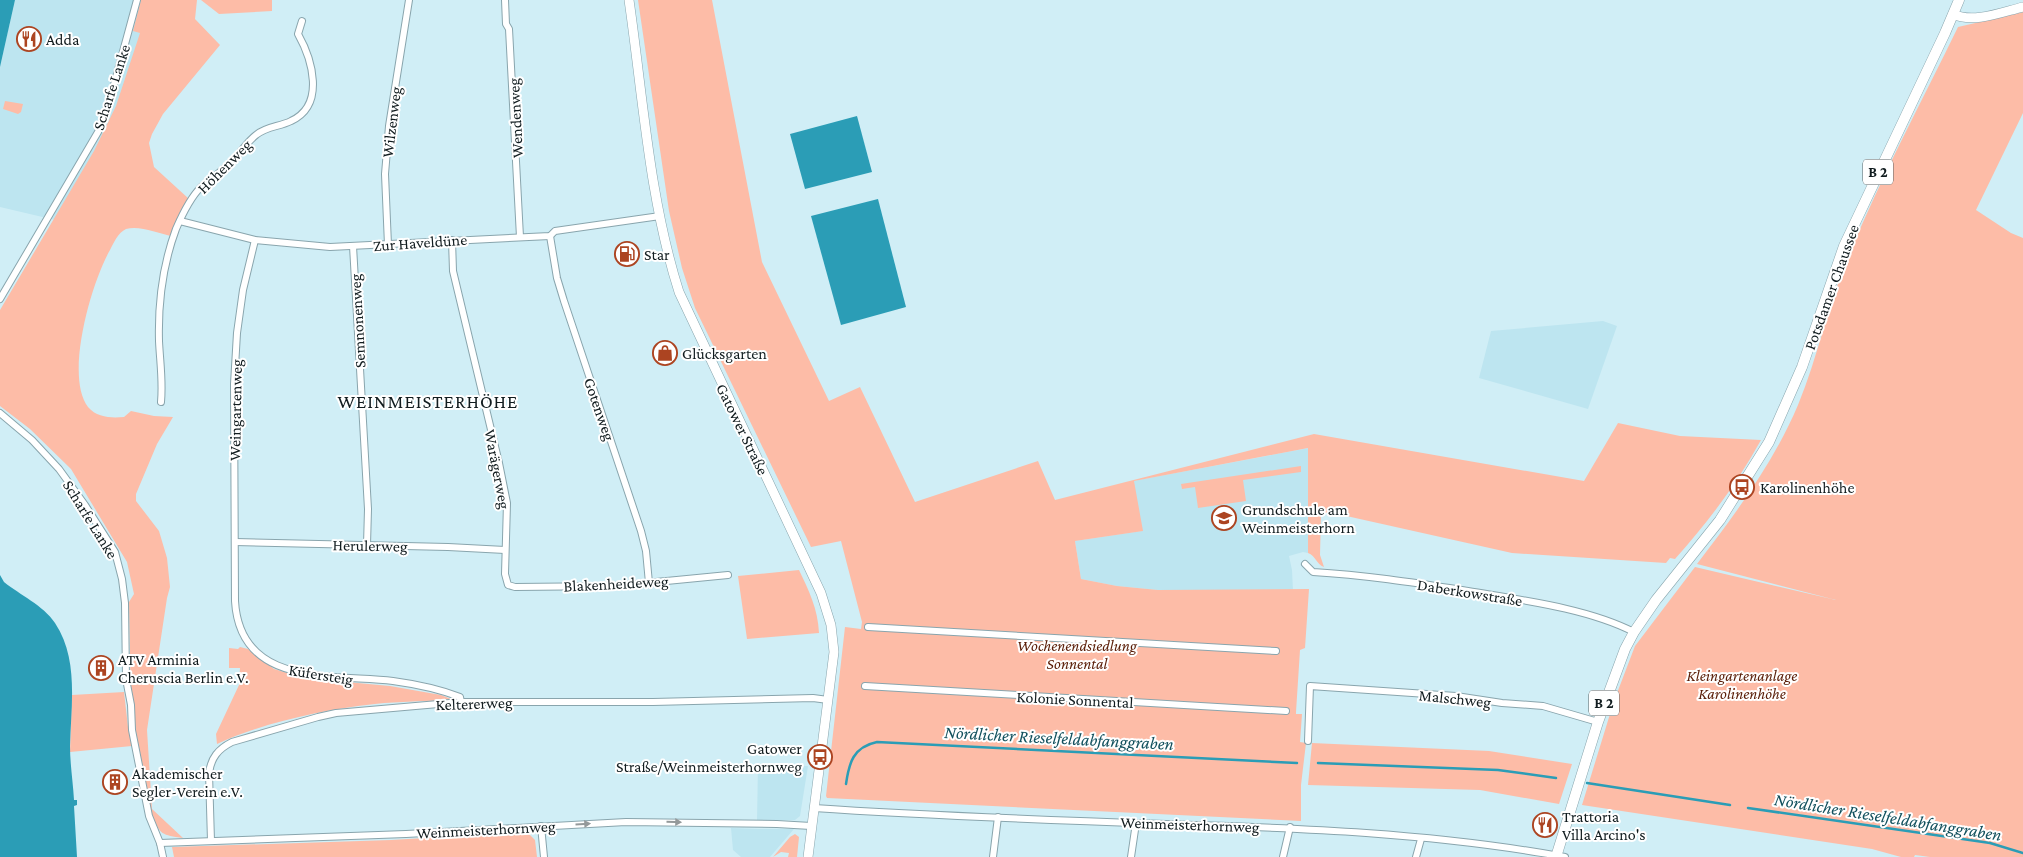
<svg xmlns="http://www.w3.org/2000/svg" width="2023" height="857" font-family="'Crimson Pro',serif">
  <rect width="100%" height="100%" fill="#d0eef6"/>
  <g fill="#bde5f0">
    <path d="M 15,0 L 155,0 L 85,227 L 0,207 L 0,67 Z"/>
    <path d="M 1603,321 L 1617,326 L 1588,409 L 1479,378 L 1491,331 Z"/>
    <path d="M 1309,448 L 1308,553 L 1303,552 L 1289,556 L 1292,570 L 1293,591 L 1158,590 L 1117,586 L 1081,579 L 1075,541 L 1142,531 L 1133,481 Z"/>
    <path d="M 758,765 L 808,766 L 800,816 L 795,820 L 757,820 Z"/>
    <path d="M 731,828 L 758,829 L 794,829 L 770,857 L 741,857 L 733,850 Z"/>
  </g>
  <g fill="#fdbca7">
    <path d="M 141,0 L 197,0 L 195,19 L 220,45 L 163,114 L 152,134 L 149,143 L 154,167 L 189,199 L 171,236 C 158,233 139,225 126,229 C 118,233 114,242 110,250 C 92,281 64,376 88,407 C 97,418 112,418 124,417 L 131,411 L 154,416 L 173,417 L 157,444 L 136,494 L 136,501 L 159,531 L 167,558 L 170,587 L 167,598 L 147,730 L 152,809 L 183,838 C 162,835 160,835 152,815 L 131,706 L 129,602 L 134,594 L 127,562 L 71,469 L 30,429 L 0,406 L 0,310 L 94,151 L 116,106 L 140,33 L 133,31 Z"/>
    <path d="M 201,0 L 272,0 L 272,11 L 219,14 Z"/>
    <path d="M 638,0 L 712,0 L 762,262 L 829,401 L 860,387 L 915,502 L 1038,461 L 1055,500 L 1314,434 L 1584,481 L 1618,423 L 1680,436 L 1761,440 C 1737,484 1708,522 1675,559 L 1670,558 L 1666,563 L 1512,553 L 1333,513 L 1321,513 L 1320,555 L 1324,567 C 1316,564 1316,556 1308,553 L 1308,448 L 1134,481 L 1143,531 L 1075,541 L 1081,579 L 1117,586 L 1158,590 L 1309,589 L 1305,648 L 1300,650 L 1296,712 L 1296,714 L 1302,714 L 1300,742 L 1306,743 L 1301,785 L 1301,821 L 827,798 L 826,796 L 845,627 L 861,629 L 862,622 L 841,541 L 811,547 L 695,308 L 682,268 L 669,211 Z"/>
    <path d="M 2023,12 L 2023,113 L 1976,210 L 2011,233 L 2023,238 L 2023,857 L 1930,857 L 1915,855 L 1914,857 L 1901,857 L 1872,849 L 1582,805 L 1614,701 L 1635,646 L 1695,567 L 1836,600 L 1697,564 C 1735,514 1773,464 1798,405 C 1818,357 1828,304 1849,255 C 1881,177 1921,103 1958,27 Z"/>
    <path d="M 5,101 L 23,104 L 21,112 L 18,114 L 3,109 Z"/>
    <path d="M 1301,466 L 1301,472 L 1243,480 L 1246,501 L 1198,508 L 1195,487 L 1182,489 L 1181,484 Z"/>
    <path d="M 799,570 C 809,591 818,609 819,633 L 747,639 L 738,576 Z"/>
    <path d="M 240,647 L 248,649 L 274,669 L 304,678 L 390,686 L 441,695 L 451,699 C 426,702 400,701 375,704 C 322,710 265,722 217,744 L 216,734 L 239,685 L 240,668 L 229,668 L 229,648 L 238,649 Z"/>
    <path d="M 124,692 L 128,727 L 132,746 L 70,752 L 72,695 Z"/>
    <path d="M 1312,743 L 1489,751 L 1572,764 L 1559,804 L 1480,790 L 1308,785 Z"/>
    <path d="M 527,832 L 535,840 L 537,857 L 174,857 L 172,847 L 391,840 Z"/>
    <path d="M 795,834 L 799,837 L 797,857 L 788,857 L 789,853 L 781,852 L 773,857 L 790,837 Z"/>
  </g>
  <g fill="#2b9db6">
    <path d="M 0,0 L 15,0 L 0,67 Z"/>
    <path d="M 857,116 L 872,172 L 805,189 L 790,134 Z"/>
    <path d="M 878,199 L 906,307 L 841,325 L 811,216 Z"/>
    <path d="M 0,575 L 4,582 C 20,595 43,605 55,623 C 79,659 71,705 70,746 C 70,764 73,782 74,800 L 77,800 L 77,805 L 74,806 L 77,857 L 0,857 Z"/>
  </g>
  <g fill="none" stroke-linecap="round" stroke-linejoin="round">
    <g stroke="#2b9db6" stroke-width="2.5">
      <path d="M 1318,763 L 1498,770 L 1556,778"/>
      <path d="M 1587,783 L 1730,805"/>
      <path d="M 846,784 C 849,763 853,747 877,742 L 1297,763"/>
      <path d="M 1748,808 L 1990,843 L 2023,853"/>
    </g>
    <defs>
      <g id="street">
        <path d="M 505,0 L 506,24 L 509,29 L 520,237"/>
        <path d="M 180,221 L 255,240 L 330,247 L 550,236 L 555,231 L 660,216"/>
        <path d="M 550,236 L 557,278 L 564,301 L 641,531 L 646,551 L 649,583"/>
        <path d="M 255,240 L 243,290 L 237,333 L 234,384 L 235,601 C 240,687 331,674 393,681 C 415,684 439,689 460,697 L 461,702"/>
        <path d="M 452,240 L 453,271 L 499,463 L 507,503 L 505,574 L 508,585 L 515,587 L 615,586 L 728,575"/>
        <path d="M 388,245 L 385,174 L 389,126 L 409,0"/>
        <path d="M 353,246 L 368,509 L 367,545"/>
        <path d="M 0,299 L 98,132 L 109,103 L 137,0"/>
        <path d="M 161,402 C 163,381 160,362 159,341 C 158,304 163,264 176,229 C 182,215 190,198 201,187 C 212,178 224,170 233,160 C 241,152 247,142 256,135 C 267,126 279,127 291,121 C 326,105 312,59 298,34 L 302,21"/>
        <path d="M 0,413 L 32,440 L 59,469 L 85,505 L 115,552 L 122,579 L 125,603 L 126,679 L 131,705 L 132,730 L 149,816 L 160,843 L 163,857"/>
        <path d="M 235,542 L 448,547 L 505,550"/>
        <path d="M 1305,564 L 1313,572 C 1365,575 1416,583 1468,591 C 1521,600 1587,608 1634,632"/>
        <path d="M 868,627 L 1276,651"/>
        <path d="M 865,686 L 1286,711"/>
        <path d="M 1308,741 L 1310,686 L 1456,696 L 1502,703 L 1543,706 L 1598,722"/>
        <path d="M 814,808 C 931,816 1048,820 1166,824 C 1299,828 1434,833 1565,857"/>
        <path d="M 541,826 L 544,857"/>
        <path d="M 211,841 L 209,773 C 211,758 218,749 232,742 L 318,717 L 336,713 L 461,702 L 653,702 L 813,698 L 828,700"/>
        <path d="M 160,843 L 406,834 L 626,822 L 777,824 L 811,826"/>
        <path d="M 993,857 L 998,817"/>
        <path d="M 1131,857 L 1136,823"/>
        <path d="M 1283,857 L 1290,827"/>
        <path d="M 1416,857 L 1421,839"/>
      </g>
      <g id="secondary">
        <path d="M 629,0 C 643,97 649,198 679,292 L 821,593 L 831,625 L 834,652 L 808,857"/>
        <path d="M 1953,14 C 1973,24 2002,12 2023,7"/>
      </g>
      <path id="primary" d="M 1556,857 L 1598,722 L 1625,649 L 1634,632 L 1656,600 L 1720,520 L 1769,442 L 1802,367 L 1844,246 L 1945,33 L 1959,0"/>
    </defs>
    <use href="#street" stroke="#89a5ad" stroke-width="8"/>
    <use href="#secondary" stroke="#89a5ad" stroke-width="10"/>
    <use href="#primary" stroke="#89a5ad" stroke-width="11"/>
    <use href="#street" stroke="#fff" stroke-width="6"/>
    <use href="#secondary" stroke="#fff" stroke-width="9"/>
    <use href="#primary" stroke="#fff" stroke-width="10"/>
  </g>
  <defs><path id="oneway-solid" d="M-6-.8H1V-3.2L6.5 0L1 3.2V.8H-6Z" transform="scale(1.25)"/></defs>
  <g fill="#94999a">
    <use href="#oneway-solid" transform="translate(674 822) rotate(1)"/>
    <use href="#oneway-solid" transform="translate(583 824) rotate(-3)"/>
  </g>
  <defs>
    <symbol id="restaurant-ring" viewBox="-11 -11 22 22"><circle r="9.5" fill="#fff" stroke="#ac4421" stroke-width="1.5"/><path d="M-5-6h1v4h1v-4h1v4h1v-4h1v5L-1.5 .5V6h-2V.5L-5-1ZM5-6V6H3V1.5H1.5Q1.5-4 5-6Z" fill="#ac4421"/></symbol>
    <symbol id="fuel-ring" viewBox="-11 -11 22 22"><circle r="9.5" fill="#fff" stroke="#ac4421" stroke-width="1.5"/><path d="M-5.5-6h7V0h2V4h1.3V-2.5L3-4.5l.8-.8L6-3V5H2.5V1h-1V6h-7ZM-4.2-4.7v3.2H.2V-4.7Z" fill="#ac4421"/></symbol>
    <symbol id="shop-ring" viewBox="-11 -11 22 22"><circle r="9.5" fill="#fff" stroke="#ac4421" stroke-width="1.5"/><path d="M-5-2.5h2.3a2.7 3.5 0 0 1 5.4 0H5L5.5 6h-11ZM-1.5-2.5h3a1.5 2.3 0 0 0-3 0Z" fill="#ac4421"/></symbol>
    <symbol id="bus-ring" viewBox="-11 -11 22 22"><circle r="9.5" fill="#fff" stroke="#ac4421" stroke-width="1.5"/><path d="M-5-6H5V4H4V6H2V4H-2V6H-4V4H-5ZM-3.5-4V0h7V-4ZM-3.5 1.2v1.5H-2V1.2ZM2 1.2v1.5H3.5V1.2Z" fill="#ac4421"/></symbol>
    <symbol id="school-ring" viewBox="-11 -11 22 22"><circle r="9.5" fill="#fff" stroke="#ac4421" stroke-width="1.5"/><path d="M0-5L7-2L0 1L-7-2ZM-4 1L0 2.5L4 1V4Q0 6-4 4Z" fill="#ac4421"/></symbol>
    <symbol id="building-ring" viewBox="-11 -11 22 22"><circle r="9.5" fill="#fff" stroke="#ac4421" stroke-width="1.5"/><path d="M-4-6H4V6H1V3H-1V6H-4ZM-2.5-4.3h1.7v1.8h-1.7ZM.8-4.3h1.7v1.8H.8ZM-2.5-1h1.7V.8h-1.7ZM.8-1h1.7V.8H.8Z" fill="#ac4421"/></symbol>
  </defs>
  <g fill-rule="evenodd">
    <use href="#restaurant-ring" x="15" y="25" width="28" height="28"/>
    <use href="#fuel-ring" x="613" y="240" width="28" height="28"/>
    <use href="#shop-ring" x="651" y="339" width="28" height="28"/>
    <use href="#bus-ring" x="1728" y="473" width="28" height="28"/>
    <use href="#school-ring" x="1210" y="504" width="28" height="28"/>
    <use href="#building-ring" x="87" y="654" width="28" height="28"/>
    <use href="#bus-ring" x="806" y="743" width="28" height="28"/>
    <use href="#building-ring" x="101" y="768" width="28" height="28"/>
    <use href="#restaurant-ring" x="1531" y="811" width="28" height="28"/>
  </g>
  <g text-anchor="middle" stroke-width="4" stroke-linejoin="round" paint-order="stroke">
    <g fill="#fff" stroke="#586062" stroke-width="1">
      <rect x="1863" y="159.5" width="30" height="25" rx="4"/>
      <rect x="1589" y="690.5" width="30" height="25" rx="4"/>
    </g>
    <g font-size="15" font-weight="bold" fill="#111c1f">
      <text x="1878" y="177">B 2</text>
      <text x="1604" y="708">B 2</text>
    </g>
    <g font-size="16" fill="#111c1f" stroke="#fff" text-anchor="start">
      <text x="46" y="45">Adda</text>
      <text x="644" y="260">Star</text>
      <text x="682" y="359">Glücksgarten</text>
      <text x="1760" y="493">Karolinenhöhe</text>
      <text x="1242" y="515">Grundschule am<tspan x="1242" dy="18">Weinmeisterhorn</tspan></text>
      <text x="118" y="665">ATV Arminia<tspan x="118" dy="18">Cheruscia Berlin e.V.</tspan></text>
      <text x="802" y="754" text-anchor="end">Gatower<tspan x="802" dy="18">Straße/Weinmeisterhornweg</tspan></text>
      <text x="132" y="779">Akademischer<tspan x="132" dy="18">Segler-Verein e.V.</tspan></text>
      <text x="1562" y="822">Trattoria<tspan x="1562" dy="18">Villa Arcino's</tspan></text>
    </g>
    <g font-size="16" fill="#111c1f" stroke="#fff">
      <text transform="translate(111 87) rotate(-72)" y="6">Scharfe Lanke</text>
      <text transform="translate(515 118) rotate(-93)" y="6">Wendenweg</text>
      <text transform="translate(391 122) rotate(-83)" y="6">Wilzenweg</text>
      <text transform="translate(224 166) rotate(-45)" y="6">Höhenweg</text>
      <text transform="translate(420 242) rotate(-4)" y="6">Zur Haveldüne</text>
      <text transform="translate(1831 287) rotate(-70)" y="6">Potsdamer Chaussee</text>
      <text transform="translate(357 321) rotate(-93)" y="6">Semnonenweg</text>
      <text transform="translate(600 409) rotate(71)" y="6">Gotenweg</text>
      <text transform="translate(235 410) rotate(-89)" y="6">Weingartenweg</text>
      <text transform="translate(743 429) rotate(64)" y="6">Gatower Straße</text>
      <text transform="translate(498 469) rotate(79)" y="6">Warägerweg</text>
      <text transform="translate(91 519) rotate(58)" y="6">Scharfe Lanke</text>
      <text transform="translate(370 545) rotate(1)" y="6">Herulerweg</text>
      <text transform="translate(616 583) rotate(-3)" y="6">Blakenheideweg</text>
      <text transform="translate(1470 592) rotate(9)" y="6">Daberkowstraße</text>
      <text transform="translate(321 674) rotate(9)" y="6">Küfersteig</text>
      <text transform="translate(1455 698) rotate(6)" y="6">Malschweg</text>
      <text transform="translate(1075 699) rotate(3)" y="6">Kolonie Sonnental</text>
      <text transform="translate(474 703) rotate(-2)" y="6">Keltererweg</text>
      <text transform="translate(1190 824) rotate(2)" y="6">Weinmeisterhornweg</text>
      <text transform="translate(486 829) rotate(-3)" y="6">Weinmeisterhornweg</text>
    </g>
    <g font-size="16" font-style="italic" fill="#591c06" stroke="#fff">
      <text x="1077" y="651">Wochenendsiedlung<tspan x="1077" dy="18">Sonnental</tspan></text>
      <text x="1742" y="681">Kleingartenanlage<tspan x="1742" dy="18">Karolinenhöhe</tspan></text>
    </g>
    <g font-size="18" font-style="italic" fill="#12505d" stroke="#fff">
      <text transform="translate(1059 738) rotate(3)" y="6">Nördlicher Rieselfeldabfanggraben</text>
      <text transform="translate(1888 817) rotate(9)" y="6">Nördlicher Rieselfeldabfanggraben</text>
    </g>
    <g font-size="19" letter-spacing="1" fill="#111c1f" stroke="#fff">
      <text x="428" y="408">WEINMEISTERHÖHE</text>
    </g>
  </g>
</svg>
